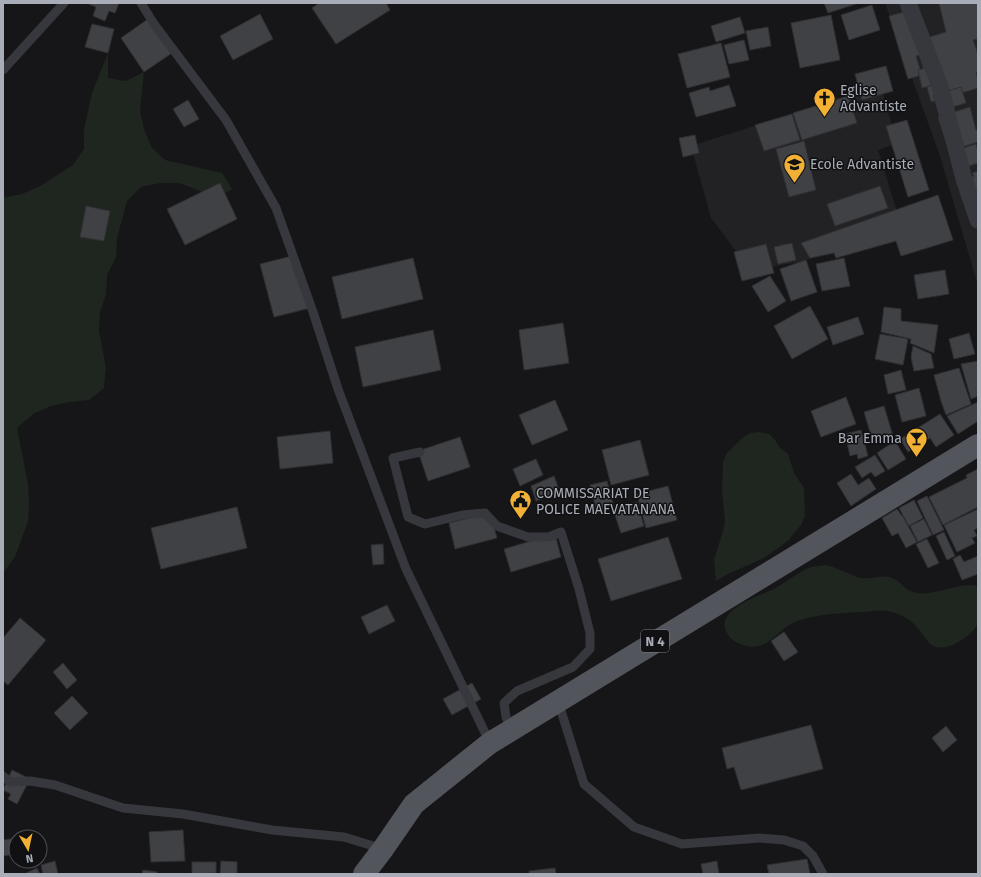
<svg xmlns="http://www.w3.org/2000/svg" width="981" height="877" font-family="'Fira Sans',sans-serif">
  <rect width="100%" height="100%" fill="#161618"/>
  <g fill="#222225">
    <path d="M 885,3 L 978,3 L 978,286 L 940,156 Z"/>
    <path d="M 881,87 L 897,143 L 878,150 L 901,225 L 823,255 L 799,262 L 763,268 L 746,264 L 711,218 L 691,146 L 845,97 Z"/>
  </g>
  <g fill="#1e261f">
    <path d="M 108,53 L 108,78 L 126,81 L 144,72 L 140,111 L 144,129 L 152,148 L 165,160 L 222,173 L 232,189 L 215,199 L 198,190 L 179,183 L 160,183 L 141,187 L 127,201 L 117,238 L 116,257 L 107,275 L 106,294 L 100,312 L 99,331 L 106,368 L 104,388 L 89,400 L 69,402 L 51,406 L 33,414 L 17,428 L 28,484 L 29,502 L 28,521 L 15,557 L 3,573 L 3,198 L 22,194 L 40,186 L 73,165 L 84,149 L 84,130 L 92,93 Z"/>
    <path d="M 759,432 L 769,434 L 775,440 L 780,448 L 788,454 L 794,473 L 804,488 L 805,516 L 801,525 L 795,532 L 789,540 L 781,546 L 764,558 L 726,575 L 716,581 L 714,560 L 723,531 L 725,521 L 722,491 L 723,462 L 727,453 L 741,439 L 750,433 Z"/>
    <path d="M 826,565 C 839,568 849,575 861,578 C 871,580 881,574 892,578 C 903,582 903,591 918,593 C 939,595 957,582 978,586 C 978,595 980,616 978,623 C 974,633 960,642 950,646 C 928,653 926,635 913,623 C 903,614 887,609 873,611 C 848,614 816,612 793,623 C 774,632 767,653 743,645 C 735,642 731,640 727,633 C 714,610 758,596 772,590 C 784,584 794,575 806,569 C 812,566 820,566 826,565 Z"/>
  </g>
  <g fill="#404145" stroke="#303034">
    <path d="M 86,3 L 119,3 L 115,13 L 109,11 L 105,21 L 93,16 L 96,7 Z"/>
    <path d="M 319,3 L 386,3 L 390,10 L 336,44 L 312,8 Z"/>
    <path d="M 824,3 L 859,3 L 828,13 Z"/>
    <path d="M 939,3 L 978,3 L 978,39 L 973,40 L 978,54 L 978,72 L 976,73 L 978,79 L 978,88 L 931,102 L 926,83 L 928,82 L 919,55 L 916,56 L 922,75 L 908,79 L 889,16 L 904,12 L 926,38 L 946,32 Z"/>
    <path d="M 872,5 L 880,30 L 849,40 L 841,15 Z"/>
    <path d="M 260,14 L 273,39 L 233,60 L 220,36 Z"/>
    <path d="M 831,15 L 840,60 L 800,68 L 791,23 Z"/>
    <path d="M 740,17 L 745,33 L 716,42 L 711,26 Z"/>
    <path d="M 148,19 L 172,53 L 144,72 L 121,38 Z"/>
    <path d="M 92,24 L 114,29 L 108,53 L 85,47 Z"/>
    <path d="M 768,27 L 771,46 L 750,50 L 746,31 Z"/>
    <path d="M 744,40 L 749,60 L 729,64 L 724,45 Z"/>
    <path d="M 721,43 L 730,77 L 687,88 L 678,54 Z"/>
    <path d="M 886,66 L 893,91 L 862,100 L 855,74 Z"/>
    <path d="M 933,66 L 938,84 L 922,88 L 918,70 Z"/>
    <path d="M 729,85 L 736,106 L 696,117 L 689,93 L 709,87 L 710,91 Z"/>
    <path d="M 961,87 L 966,103 L 952,107 L 940,116 L 933,95 Z"/>
    <path d="M 848,96 L 857,123 L 802,140 L 793,113 Z"/>
    <path d="M 188,100 L 199,119 L 184,127 L 173,109 Z"/>
    <path d="M 970,107 L 976,130 L 978,129 L 978,142 L 949,151 L 938,117 Z"/>
    <path d="M 792,114 L 800,140 L 764,151 L 755,125 Z"/>
    <path d="M 907,120 L 929,190 L 908,197 L 886,126 Z"/>
    <path d="M 695,135 L 699,153 L 683,157 L 679,138 Z"/>
    <path d="M 804,141 L 816,190 L 789,197 L 776,149 Z"/>
    <path d="M 976,144 L 978,151 L 978,163 L 960,169 L 954,151 Z"/>
    <path d="M 978,171 L 978,205 L 959,181 L 974,176 L 972,173 Z"/>
    <path d="M 220,183 L 237,219 L 185,245 L 167,209 Z"/>
    <path d="M 880,186 L 888,208 L 835,226 L 827,204 Z"/>
    <path d="M 938,195 L 953,240 L 901,256 L 896,241 L 836,258 L 834,253 L 810,258 L 801,243 Z"/>
    <path d="M 86,206 L 110,211 L 104,241 L 80,237 Z"/>
    <path d="M 792,243 L 796,260 L 778,264 L 774,247 Z"/>
    <path d="M 766,244 L 774,273 L 742,281 L 734,252 Z"/>
    <path d="M 296,255 L 310,308 L 274,317 L 260,264 Z"/>
    <path d="M 413,258 L 423,299 L 342,319 L 332,277 Z"/>
    <path d="M 844,258 L 850,286 L 822,291 L 816,264 Z"/>
    <path d="M 806,260 L 817,292 L 791,301 L 780,269 Z"/>
    <path d="M 945,270 L 949,294 L 918,299 L 914,275 Z"/>
    <path d="M 770,276 L 786,301 L 768,312 L 752,286 Z"/>
    <path d="M 810,306 L 828,339 L 792,359 L 774,326 Z"/>
    <path d="M 884,307 L 901,309 L 901,321 L 938,325 L 934,353 L 910,343 L 911,339 L 881,332 Z"/>
    <path d="M 858,317 L 864,334 L 833,345 L 827,327 Z"/>
    <path d="M 563,323 L 569,363 L 524,370 L 519,330 Z"/>
    <path d="M 433,330 L 441,370 L 363,387 L 355,347 Z"/>
    <path d="M 969,333 L 975,354 L 954,359 L 949,339 Z"/>
    <path d="M 880,334 L 908,339 L 903,365 L 875,359 Z"/>
    <path d="M 913,346 L 931,354 L 934,368 L 914,371 L 911,357 Z"/>
    <path d="M 978,361 L 978,396 L 971,399 L 961,364 Z"/>
    <path d="M 959,368 L 971,404 L 946,415 L 941,401 L 934,375 Z"/>
    <path d="M 901,370 L 906,390 L 888,394 L 884,375 Z"/>
    <path d="M 919,388 L 926,416 L 902,422 L 895,395 Z"/>
    <path d="M 846,397 L 856,424 L 821,437 L 811,411 Z"/>
    <path d="M 555,400 L 568,430 L 532,445 L 519,415 Z"/>
    <path d="M 978,402 L 978,421 L 958,434 L 947,416 Z"/>
    <path d="M 884,406 L 893,436 L 873,442 L 864,412 Z"/>
    <path d="M 940,414 L 954,435 L 936,447 L 930,438 L 908,452 L 900,439 Z"/>
    <path d="M 861,430 L 868,456 L 858,459 L 857,454 L 850,456 L 845,434 Z"/>
    <path d="M 330,431 L 333,463 L 280,469 L 277,437 Z"/>
    <path d="M 460,437 L 470,467 L 428,481 L 418,451 Z"/>
    <path d="M 640,440 L 649,475 L 611,485 L 602,450 Z"/>
    <path d="M 895,441 L 906,459 L 888,470 L 877,453 Z"/>
    <path d="M 875,455 L 885,471 L 875,477 L 871,472 L 862,478 L 855,467 Z"/>
    <path d="M 536,459 L 543,475 L 520,486 L 513,469 Z"/>
    <path d="M 978,469 L 978,507 L 943,525 L 929,497 L 967,478 L 966,475 Z"/>
    <path d="M 851,474 L 858,485 L 869,478 L 876,489 L 851,506 L 837,483 Z"/>
    <path d="M 554,476 L 560,492 L 536,501 L 531,486 Z"/>
    <path d="M 607,481 L 614,507 L 597,512 L 590,485 Z"/>
    <path d="M 668,486 L 677,520 L 646,528 L 637,494 Z"/>
    <path d="M 927,496 L 944,530 L 933,535 L 917,501 Z"/>
    <path d="M 914,500 L 923,518 L 909,526 L 899,508 Z"/>
    <path d="M 637,502 L 644,526 L 621,533 L 613,509 Z"/>
    <path d="M 237,507 L 247,548 L 161,569 L 151,528 Z"/>
    <path d="M 897,509 L 901,515 L 902,515 L 917,542 L 906,548 L 898,533 L 892,536 L 882,518 Z"/>
    <path d="M 978,509 L 978,528 L 974,530 L 977,536 L 972,538 L 975,543 L 957,552 L 944,525 Z"/>
    <path d="M 490,513 L 497,538 L 455,549 L 449,523 Z"/>
    <path d="M 924,519 L 932,535 L 918,542 L 910,526 Z"/>
    <path d="M 944,532 L 955,556 L 947,560 L 936,536 Z"/>
    <path d="M 555,534 L 561,557 L 511,572 L 504,549 Z"/>
    <path d="M 668,537 L 682,579 L 611,601 L 598,559 Z"/>
    <path d="M 927,539 L 939,563 L 928,568 L 916,544 Z"/>
    <path d="M 383,544 L 384,564 L 373,565 L 371,545 Z"/>
    <path d="M 960,555 L 964,562 L 978,556 L 978,574 L 962,580 L 953,559 Z"/>
    <path d="M 387,605 L 395,621 L 369,634 L 361,617 Z"/>
    <path d="M 20,618 L 46,640 L 8,685 L 3,681 L 3,638 Z"/>
    <path d="M 784,632 L 798,652 L 784,661 L 771,641 Z"/>
    <path d="M 63,663 L 77,680 L 67,689 L 53,672 Z"/>
    <path d="M 472,683 L 481,699 L 452,715 L 443,699 Z"/>
    <path d="M 72,696 L 88,713 L 70,730 L 54,713 Z"/>
    <path d="M 811,725 L 823,769 L 741,790 L 734,767 L 727,769 L 722,748 Z"/>
    <path d="M 946,726 L 957,740 L 943,752 L 932,738 Z"/>
    <path d="M 12,770 L 30,779 L 17,804 L 8,799 L 11,794 L 3,790 Z"/>
    <path d="M 183,830 L 185,861 L 151,862 L 149,832 Z"/>
    <path d="M 16,838 L 16,854 L 3,856 L 3,840 Z"/>
    <path d="M 807,859 L 810,874 L 769,874 L 767,865 Z"/>
    <path d="M 55,861 L 58,874 L 43,874 L 41,865 Z"/>
    <path d="M 221,861 L 237,862 L 237,874 L 220,874 Z"/>
    <path d="M 717,861 L 719,874 L 703,874 L 701,864 Z"/>
    <path d="M 192,862 L 216,862 L 216,873 L 192,874 Z"/>
    <path d="M 37,868 L 40,874 L 24,874 Z"/>
    <path d="M 555,868 L 556,874 L 529,874 L 529,871 Z"/>
    <path d="M 143,870 L 157,872 L 157,874 L 142,874 Z"/>
  </g>
  <g fill="none" stroke-linecap="round" stroke-linejoin="round">
    <g stroke="#37383d" stroke-width="9">
      <path d="M 141,3 L 154,24 L 226,120 L 276,208 L 313,312 L 338,389 L 406,569 L 490,743"/>
      <path d="M 3,70 L 64,3"/>
      <path d="M 420,452 L 393,458 L 408,517 L 425,524 L 462,515 L 485,513 L 497,526 L 528,537 L 549,537 L 561,532 L 579,589 L 590,633 L 590,649 L 573,667 L 517,691 L 504,703 L 506,717 L 512,730"/>
      <path d="M 558,701 L 584,784 L 634,827 L 682,844 L 760,838 L 784,840 L 803,846 L 813,856 L 823,874"/>
      <path d="M 3,776 L 10,782 L 30,781 L 55,785 L 123,808 L 183,814 L 272,830 L 344,837 L 383,849"/>
    </g>
    <path stroke="#37383d" stroke-width="17" d="M 908,3 L 940,86 L 964,179 L 978,220"/>
    <path stroke="#53555c" stroke-width="22" d="M 364,874 L 383,849 L 414,804 L 490,743 L 978,445"/>
  </g>
  <defs>
    <symbol id="church-pin" viewBox="-11 -11 22 30"><path d="M0 17L-7.5 6A9.5 9.5 0 1 1 7.5 6Z" fill="#f2b134" stroke="#111113"/><path d="M-1.2-6h2.4v3.5h3.3v2.4h-3.3V6h-2.4V-.1h-3.3v-2.4h3.3Z" fill="#111"/></symbol>
    <symbol id="school-pin" viewBox="-11 -11 22 30"><path d="M0 17L-7.5 6A9.5 9.5 0 1 1 7.5 6Z" fill="#f2b134" stroke="#111113"/><path d="M0-5L7-2L0 1L-7-2ZM-4 1L0 2.5L4 1V4Q0 6-4 4Z" fill="#111"/></symbol>
    <symbol id="bar-pin" viewBox="-11 -11 22 30"><path d="M0 17L-7.5 6A9.5 9.5 0 1 1 7.5 6Z" fill="#f2b134" stroke="#111113"/><path d="M-6-5H6L.8 .8V4.5H3.5V6h-7V4.5H-.8V.8Z" fill="#111"/></symbol>
    <symbol id="civic-pin" viewBox="-11 -11 22 30"><path d="M0 17L-7.5 6A9.5 9.5 0 1 1 7.5 6Z" fill="#f2b134" stroke="#111113"/><path d="M-.6-6.5H3V-4.5H.6V-3L4-1V1h2V6H-6V1h2V-1L-.6-3ZM-1.2 2.5V6h2.4V2.5Z" fill="#111"/></symbol>
  </defs>
  <g fill-rule="evenodd">
    <use href="#church-pin" x="812" y="86" width="25" height="34"/>
    <use href="#school-pin" x="782" y="152" width="25" height="34"/>
    <use href="#bar-pin" x="904" y="426" width="25" height="34"/>
    <use href="#civic-pin" x="508" y="488" width="25" height="34"/>
  </g>
  <g text-anchor="middle" stroke-width="3" stroke-linejoin="round" paint-order="stroke">
    <rect fill="#111113" stroke="#7b7e86" stroke-width="1" x="641" y="630" width="28" height="22" rx="3"/>
    <g font-size="13" font-weight="bold" fill="#a8adb8">
      <text x="655" y="646">N 4</text>
    </g>
    <g font-size="14" fill="#a8adb8" stroke="#111113" text-anchor="start">
      <text x="840" y="95">Eglise<tspan x="840" dy="16">Advantiste</tspan></text>
      <text x="810" y="169">Ecole Advantiste</text>
      <text x="902" y="443" text-anchor="end">Bar Emma</text>
      <text x="536" y="498">COMMISSARIAT DE<tspan x="536" dy="16">POLICE MAEVATANANA</tspan></text>
    </g>
  </g>
  <rect width="981" height="877" fill="none" stroke="#a8adb8" stroke-width="8"/>
  <g transform="translate(28 849) rotate(171)"><circle r="19" fill="#111113" stroke="#4d4f55"/>
  <path d="M0-3L7 15L0 10L-7 15Z" fill="#f2b134"/>
  <text y="-6" font-size="11" font-weight="bold" text-anchor="middle" fill="#a8adb8">N</text>
  </g>
</svg>
